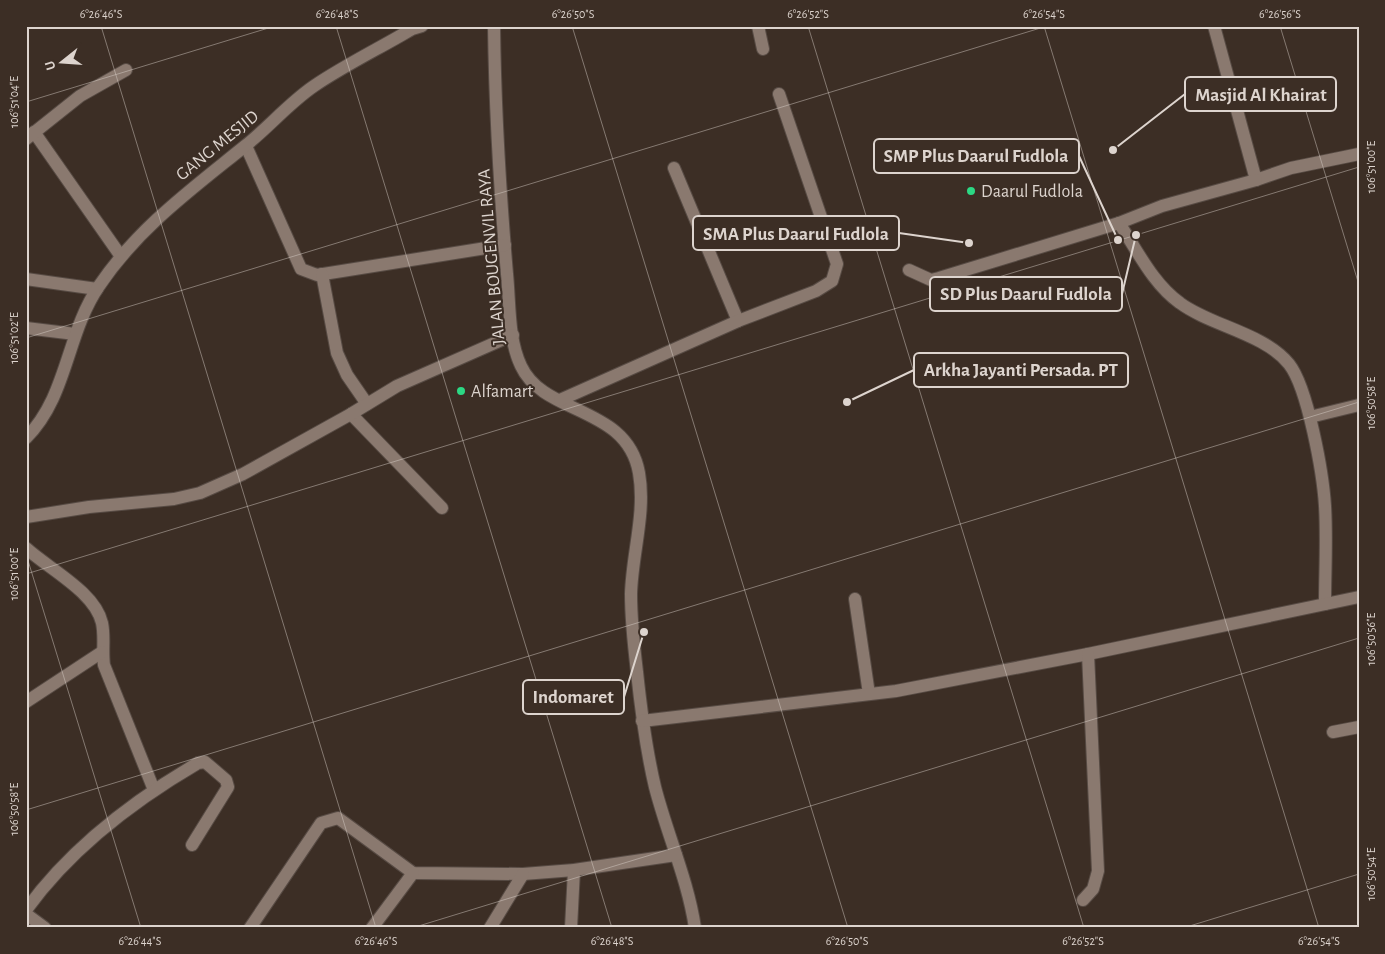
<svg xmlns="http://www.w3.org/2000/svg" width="1385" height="954" font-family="'Alegreya Sans',sans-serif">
  <rect width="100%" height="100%" fill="#3c2e25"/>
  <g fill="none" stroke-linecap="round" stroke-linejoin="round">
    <defs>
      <g id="minor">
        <path d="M 494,26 C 495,109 500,192 507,274 C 510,303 508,339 521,366 C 544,416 627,405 639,473 C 646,513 632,554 631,594 C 631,619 634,647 637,672 C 641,710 646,749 655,787 C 667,834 688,880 695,928"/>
        <path d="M 758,26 L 763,49"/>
        <path d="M 1214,26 L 1256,180 L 1291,168 L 1359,154"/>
        <path d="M 34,132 L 120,255"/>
        <path d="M 26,139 L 80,96 L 126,70"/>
        <path d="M 246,146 L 301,269 L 317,275 L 505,245"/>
        <path d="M 674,168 L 738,321"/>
        <path d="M 1119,223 C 1137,250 1153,284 1180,303 C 1211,326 1264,333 1289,364 C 1308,388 1323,474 1325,506 C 1327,538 1325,572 1325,604"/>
        <path d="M 909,270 L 931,280 L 939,278 L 1119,223 L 1162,206 L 1256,180"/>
        <path d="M 322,274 L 337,353 L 347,375 L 367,404"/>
        <path d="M 26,279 L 97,289"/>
        <path d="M 26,328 L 75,334"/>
        <path d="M 560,400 L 738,321 L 816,291 L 832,281 L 837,264 L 779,94"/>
        <path d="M 351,414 L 442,508"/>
        <path d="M 1310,417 L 1359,405"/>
        <path d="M 26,438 C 68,396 66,334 99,286 C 138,228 192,189 245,146 C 269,127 289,103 314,86 C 345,65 380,48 412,29 L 422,26"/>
        <path d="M 26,517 L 89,507 L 174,499 L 200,493 L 243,474 L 351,414 L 397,386 L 513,335"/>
        <path d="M 26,548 C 49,569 95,592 102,623 C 105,637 102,650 104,665 L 154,790"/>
        <path d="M 855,599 L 869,694"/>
        <path d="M 26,702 L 102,652"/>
        <path d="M 642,721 L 896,691 L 1088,654 L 1359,597"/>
        <path d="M 1333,732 L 1359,727"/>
        <path d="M 1083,900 L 1093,889 L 1098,871 L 1088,654"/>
        <path d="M 26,910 C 70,849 133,801 198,763 L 205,762 L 226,780 L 228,787 L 192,845"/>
        <path d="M 26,914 L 45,928"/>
        <path d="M 250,928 L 321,823 L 338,818 L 413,873 L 523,874 L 574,870 L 676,855"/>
        <path d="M 372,928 L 413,873"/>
        <path d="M 490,928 L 523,874"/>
        <path d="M 571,928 L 574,870"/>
      </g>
    </defs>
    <use href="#minor" stroke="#574b44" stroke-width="14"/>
    <use href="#minor" stroke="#8a796f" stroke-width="12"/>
  </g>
  <path fill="none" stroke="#ddd4ce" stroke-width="1" stroke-opacity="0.45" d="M 101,26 L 376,928M 336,26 L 612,928M 572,26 L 848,928M 808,26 L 1084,928M 1044,26 L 1319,928M 1280,26 L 1359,285M 26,102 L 275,26M 26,338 L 1047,26M 26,554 L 141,928M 26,574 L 1359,167M 26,810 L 1359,402M 412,928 L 1359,638M 1183,928 L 1359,874"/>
  <g fill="#2cd884" stroke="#3c2e25" stroke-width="2">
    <circle cx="971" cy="191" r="5"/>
    <circle cx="461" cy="391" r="5"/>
  </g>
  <g text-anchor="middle" stroke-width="4" stroke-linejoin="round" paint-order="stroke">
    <g font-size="18" fill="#ddd4ce" stroke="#3c2e25">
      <text transform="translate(217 145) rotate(-39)" y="6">GANG MESJID</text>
      <text transform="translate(491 257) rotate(-95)" y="6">JALAN BOUGENVIL RAYA</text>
    </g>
    <g font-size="18" fill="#ddd4ce" stroke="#3c2e25" text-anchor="start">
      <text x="981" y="197">Daarul Fudlola</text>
      <text x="471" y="397">Alfamart</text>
    </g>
  </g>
  <path fill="none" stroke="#ddd4ce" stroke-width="2" d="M1113 150L1185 94M1118 240L1079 156M969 243L899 233M1136 235L1122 294M847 402L914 370M644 632L624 697"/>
  <g fill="#ddd4ce" stroke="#3c2e25" stroke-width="2">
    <circle cx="1113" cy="150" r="5"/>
    <circle cx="1118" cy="240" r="5"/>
    <circle cx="969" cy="243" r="5"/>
    <circle cx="1136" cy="235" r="5"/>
    <circle cx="847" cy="402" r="5"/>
    <circle cx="644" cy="632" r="5"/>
  </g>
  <g fill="#3c2e25" stroke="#ddd4ce" stroke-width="2">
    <rect x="1185" y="77" width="151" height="34" rx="5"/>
    <rect x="874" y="139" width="205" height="34" rx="5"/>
    <rect x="693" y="216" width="206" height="34" rx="5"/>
    <rect x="930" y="277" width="192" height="34" rx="5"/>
    <rect x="914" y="353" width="214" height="34" rx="5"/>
    <rect x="523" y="680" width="101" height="34" rx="5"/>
  </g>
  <g font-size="19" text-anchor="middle" font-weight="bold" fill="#ddd4ce">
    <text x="1261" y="101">Masjid Al Khairat</text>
    <text x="976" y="162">SMP Plus Daarul Fudlola</text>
    <text x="796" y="240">SMA Plus Daarul Fudlola</text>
    <text x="1026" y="300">SD Plus Daarul Fudlola</text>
    <text x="1021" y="376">Arkha Jayanti Persada. PT</text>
    <text x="573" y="703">Indomaret</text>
  </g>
  <rect width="1385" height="954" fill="none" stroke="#3c2e25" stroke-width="55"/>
  <g transform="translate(62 62) rotate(253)" stroke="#3c2e25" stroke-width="4" paint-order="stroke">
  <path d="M0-4L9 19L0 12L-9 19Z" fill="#ddd4ce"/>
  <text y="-8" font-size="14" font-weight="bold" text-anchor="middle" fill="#ddd4ce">U</text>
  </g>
  <rect x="28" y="28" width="1330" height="898" fill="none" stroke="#ddd4ce" stroke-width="2"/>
  <g font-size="12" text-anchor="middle" fill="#ddd4ce">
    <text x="101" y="18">6°26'46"S</text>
    <text x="337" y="18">6°26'48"S</text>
    <text x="573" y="18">6°26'50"S</text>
    <text x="808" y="18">6°26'52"S</text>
    <text x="1044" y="18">6°26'54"S</text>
    <text x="1280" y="18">6°26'56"S</text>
    <text transform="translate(14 102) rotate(-90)" y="4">106°51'04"E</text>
    <text transform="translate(1371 167) rotate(-90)" y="4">106°51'00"E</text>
    <text transform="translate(14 338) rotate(-90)" y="4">106°51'02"E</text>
    <text transform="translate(1371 403) rotate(-90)" y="4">106°50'58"E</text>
    <text transform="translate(14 574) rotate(-90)" y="4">106°51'00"E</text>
    <text transform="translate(1371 639) rotate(-90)" y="4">106°50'56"E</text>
    <text transform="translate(14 809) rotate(-90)" y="4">106°50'58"E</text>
    <text transform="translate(1371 874) rotate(-90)" y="4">106°50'54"E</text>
    <text x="140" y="945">6°26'44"S</text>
    <text x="376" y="945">6°26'46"S</text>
    <text x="612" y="945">6°26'48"S</text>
    <text x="847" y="945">6°26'50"S</text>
    <text x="1083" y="945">6°26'52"S</text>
    <text x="1319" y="945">6°26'54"S</text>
  </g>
</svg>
